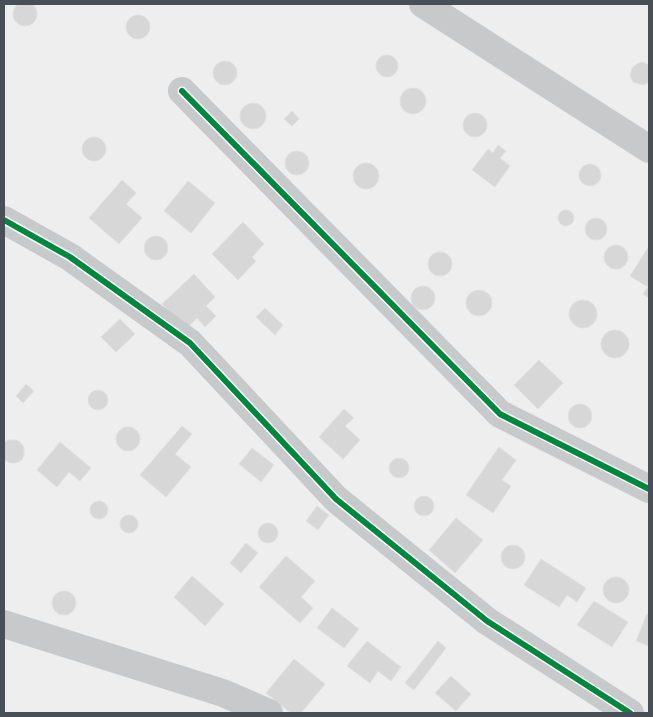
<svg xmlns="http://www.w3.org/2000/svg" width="653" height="717" font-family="'Nunito Sans',sans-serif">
  <rect width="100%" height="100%" fill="#eee"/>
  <g fill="#d7d7d8" stroke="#dfe0e0">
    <circle cx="25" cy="14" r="12"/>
    <circle cx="138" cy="27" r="12"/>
    <circle cx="387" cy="66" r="11"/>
    <circle cx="225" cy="73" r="12"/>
    <path d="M 642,62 L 649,65 L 649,83 L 643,85 L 633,82 L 630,76 L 632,68 L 638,63 Z"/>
    <circle cx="413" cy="101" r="13"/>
    <circle cx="253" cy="116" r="13"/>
    <path d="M 292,111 L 299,119 L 292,126 L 284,119 Z"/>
    <circle cx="475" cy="125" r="12"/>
    <circle cx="94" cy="149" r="12"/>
    <path d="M 498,145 L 506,151 L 500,158 L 510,166 L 495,187 L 472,170 L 488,149 L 493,153 Z"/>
    <circle cx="297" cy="163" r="12"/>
    <circle cx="366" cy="176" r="13"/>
    <circle cx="590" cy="175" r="11"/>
    <path d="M 122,180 L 136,193 L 126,204 L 142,218 L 119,244 L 89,218 Z"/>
    <path d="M 188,181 L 215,203 L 191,233 L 164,211 Z"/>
    <circle cx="566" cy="218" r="8"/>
    <circle cx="596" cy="229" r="11"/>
    <path d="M 243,222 L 264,244 L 252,257 L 256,261 L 238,280 L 212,254 Z"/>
    <circle cx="156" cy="248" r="12"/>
    <circle cx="616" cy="257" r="12"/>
    <path d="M 649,246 L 649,298 L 643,294 L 648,287 L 630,276 Z"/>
    <circle cx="440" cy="264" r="12"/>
    <path d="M 194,274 L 215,297 L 206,306 L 216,316 L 205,327 L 197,318 L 186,329 L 162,304 Z"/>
    <circle cx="423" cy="298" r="12"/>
    <circle cx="479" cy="303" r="13"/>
    <circle cx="583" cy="314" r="14"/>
    <path d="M 265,308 L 283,325 L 275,335 L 256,317 Z"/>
    <path d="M 120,319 L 135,334 L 116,352 L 101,337 Z"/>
    <circle cx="615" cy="344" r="14"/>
    <path d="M 539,360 L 563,383 L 538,409 L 514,385 Z"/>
    <path d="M 26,384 L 34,391 L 23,403 L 16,396 Z"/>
    <circle cx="98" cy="400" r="10"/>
    <circle cx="580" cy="416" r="12"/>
    <path d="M 344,409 L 354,418 L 345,426 L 360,440 L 343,459 L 319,437 Z"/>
    <path d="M 182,426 L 192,434 L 175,454 L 191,467 L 166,497 L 140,475 Z"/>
    <circle cx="128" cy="439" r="12"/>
    <path d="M 8,440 L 15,440 L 20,442 L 24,448 L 24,454 L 22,460 L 16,463 L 10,463 L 4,460 L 4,443 Z"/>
    <path d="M 60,442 L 91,468 L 80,481 L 69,472 L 57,487 L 37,470 Z"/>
    <path d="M 499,447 L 516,460 L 502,480 L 511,486 L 493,513 L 466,495 Z"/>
    <path d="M 252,448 L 274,465 L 261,482 L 239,464 Z"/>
    <circle cx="399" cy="468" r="10"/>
    <circle cx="424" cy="506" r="10"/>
    <circle cx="99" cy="510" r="9"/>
    <path d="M 317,506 L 329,515 L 318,530 L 306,521 Z"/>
    <circle cx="129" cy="524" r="9"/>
    <path d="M 456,518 L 483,540 L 455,573 L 429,550 Z"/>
    <circle cx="268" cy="533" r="10"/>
    <path d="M 246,543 L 258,553 L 241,573 L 230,563 Z"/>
    <circle cx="513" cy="557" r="12"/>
    <path d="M 286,556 L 315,581 L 301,597 L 313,608 L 300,623 L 259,587 Z"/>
    <path d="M 541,559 L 586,588 L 577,602 L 567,595 L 559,607 L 524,585 Z"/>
    <path d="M 192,576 L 224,604 L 205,626 L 174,597 Z"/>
    <circle cx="616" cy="590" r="13"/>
    <circle cx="64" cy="603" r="12"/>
    <path d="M 594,601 L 628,622 L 612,647 L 577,625 Z"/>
    <path d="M 332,608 L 359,629 L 344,648 L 317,628 Z"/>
    <path d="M 647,614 L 649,614 L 649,646 L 636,641 Z"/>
    <path d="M 367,641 L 401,667 L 391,681 L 378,671 L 370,683 L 347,666 Z"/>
    <path d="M 438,641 L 446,648 L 414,690 L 405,683 Z"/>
    <path d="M 294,659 L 325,684 L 301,713 L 291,713 L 266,693 Z"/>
    <path d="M 451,676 L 471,694 L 456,711 L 435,693 Z"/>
  </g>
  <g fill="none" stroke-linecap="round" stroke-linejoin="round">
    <g stroke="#c8c9cb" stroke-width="28">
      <path d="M 423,4 L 649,149"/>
      <path d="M 182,91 L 500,414 L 649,489"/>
      <path d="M 4,220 L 70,257 L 190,343 L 336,499 L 487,621 L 630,713"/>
      <path d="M 4,624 L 223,693 L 269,713"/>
    </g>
    <defs>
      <g id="cycleway">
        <path d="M 182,91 L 500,414 L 649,489"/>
        <path d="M 4,220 L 70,257 L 190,343 L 336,499 L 487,621 L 630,713"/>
      </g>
    </defs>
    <use href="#cycleway" stroke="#fff" stroke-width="9"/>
    <use href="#cycleway" stroke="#00873e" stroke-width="6"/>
  </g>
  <rect width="653" height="717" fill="none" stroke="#475057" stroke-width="10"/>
</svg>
